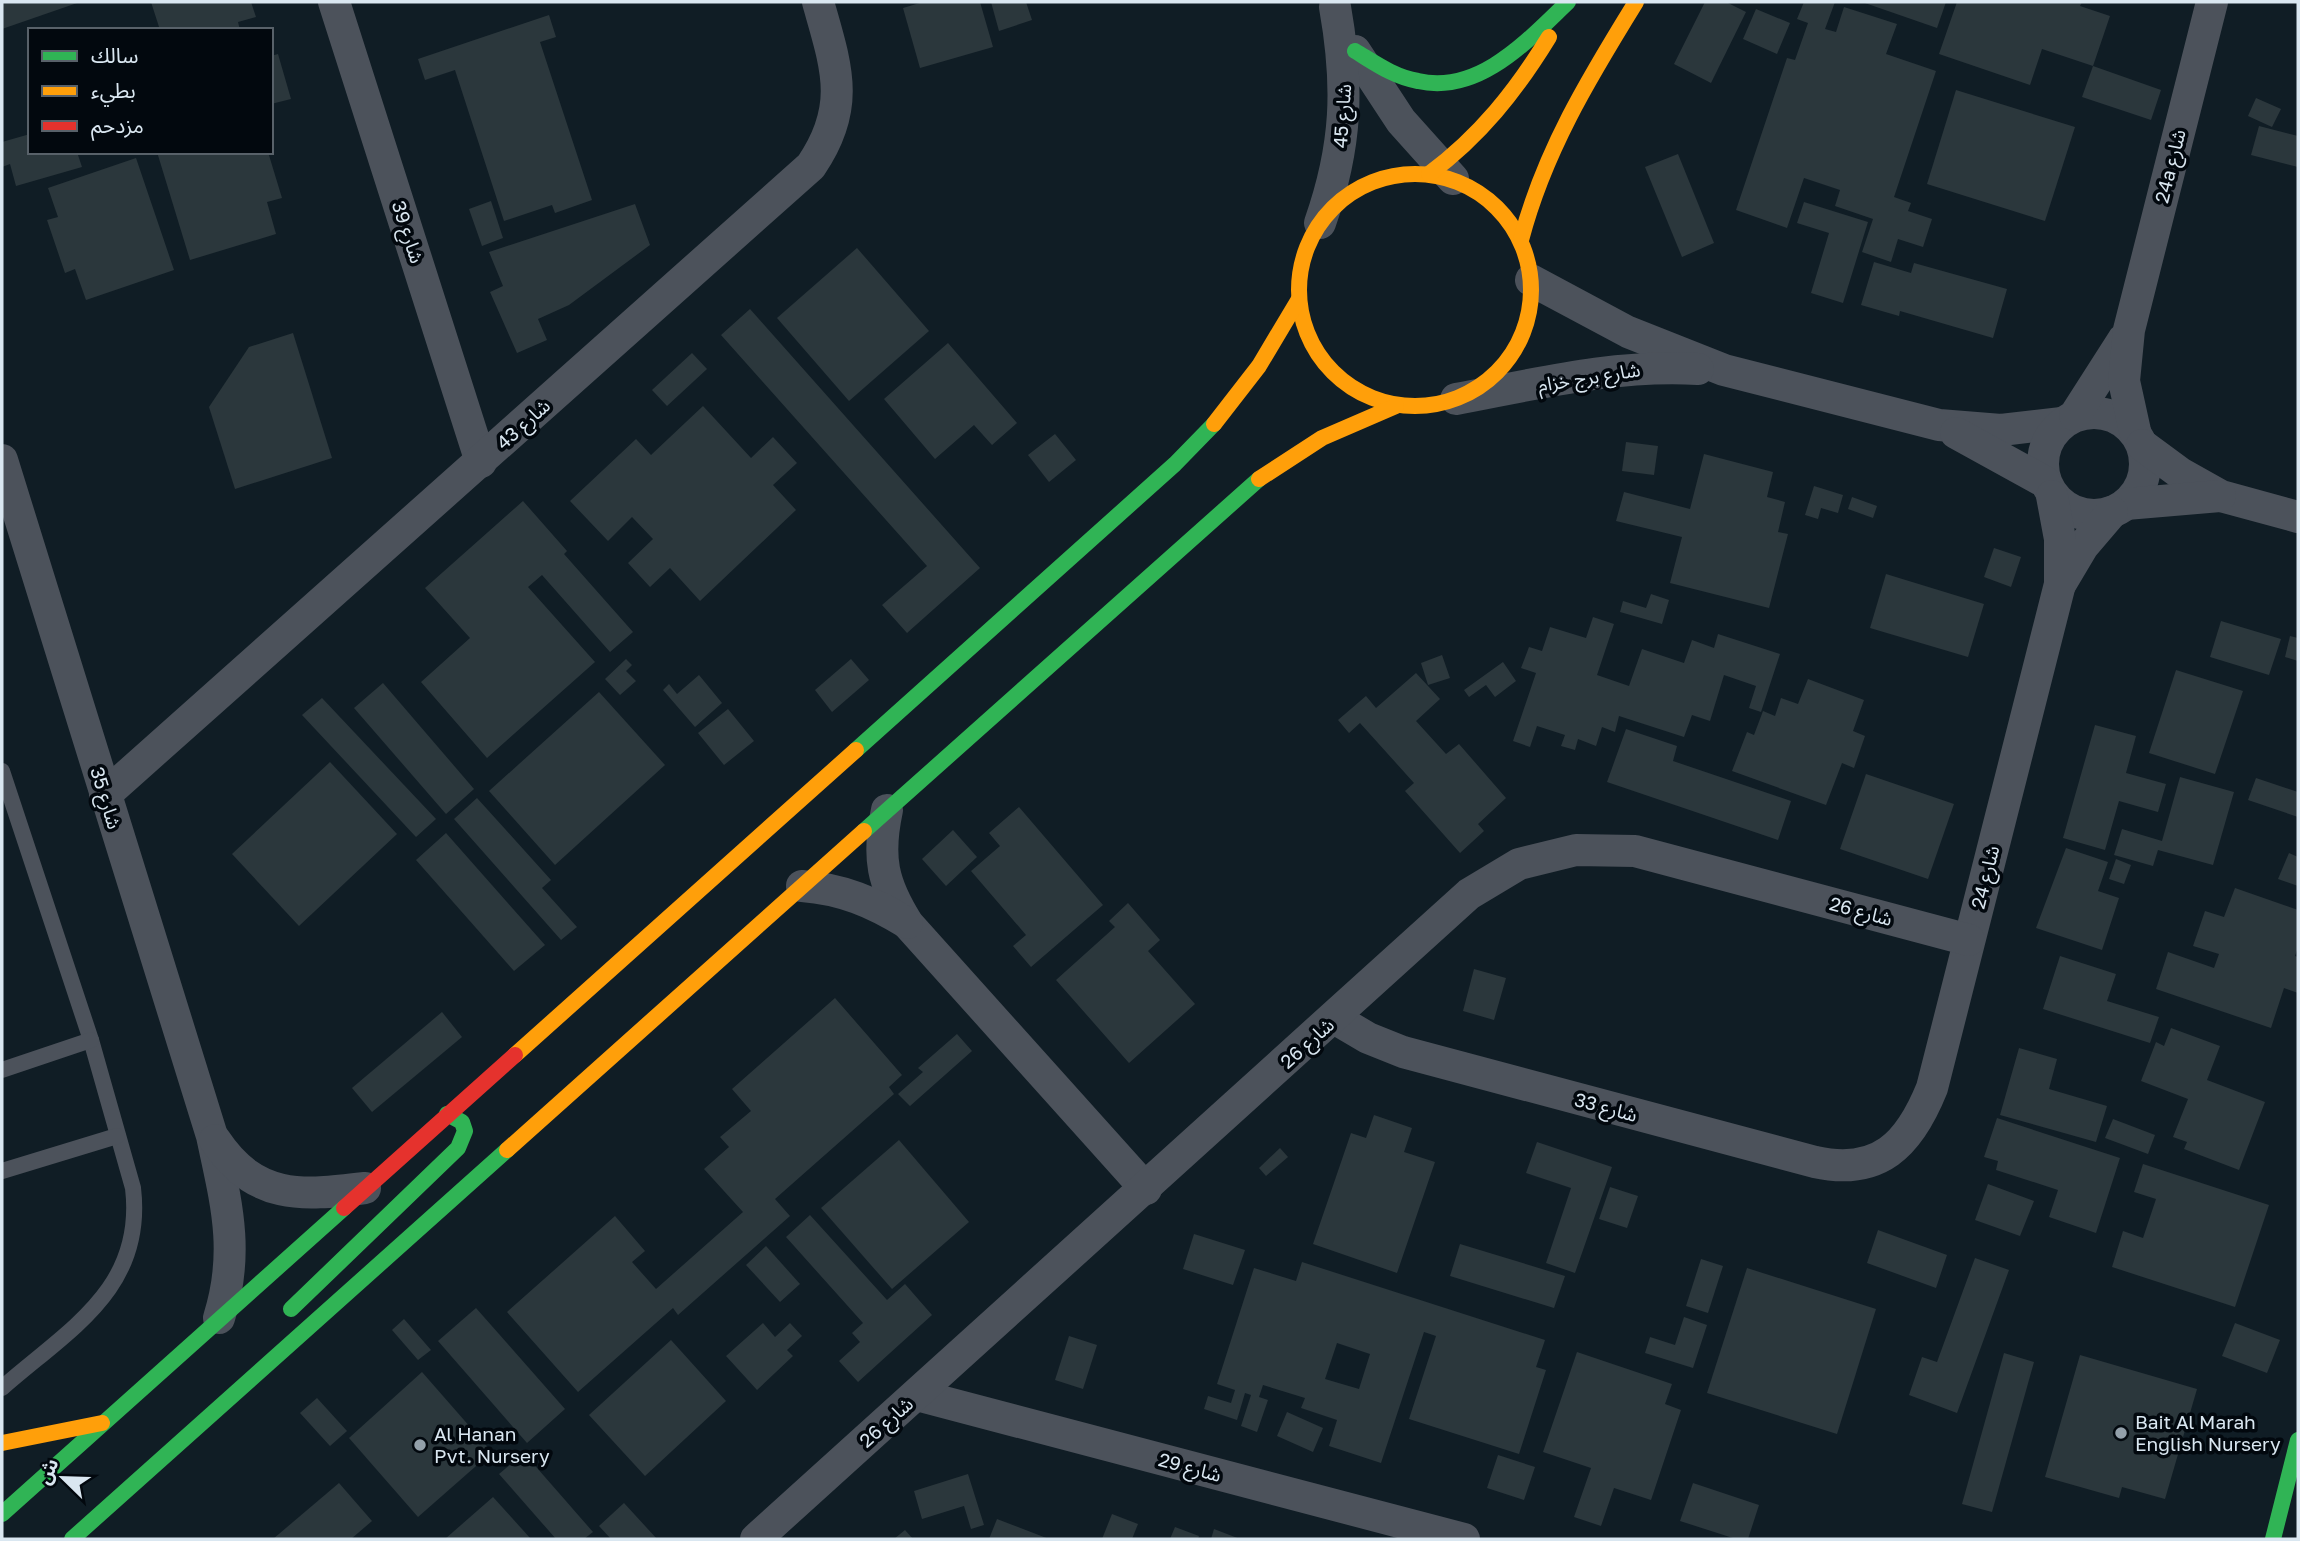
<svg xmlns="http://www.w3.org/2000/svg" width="2300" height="1541" font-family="'Golos Text','Noto Sans Arabic',sans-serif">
  <rect width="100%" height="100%" fill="#101d25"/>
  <g fill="#2b373c" fill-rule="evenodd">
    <path d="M 2,2 L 80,2 L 2,29 Z"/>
    <path d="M 151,2 L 251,2 L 256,17 L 238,22 L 240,30 L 160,30 Z"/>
    <path d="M 923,2 L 980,2 L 993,47 L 920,68 L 903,8 Z"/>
    <path d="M 991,2 L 1026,2 L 1032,20 L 999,31 Z"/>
    <path d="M 1705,2 L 1726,2 L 1746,12 L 1711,83 L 1674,64 Z"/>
    <path d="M 1804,2 L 1835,2 L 1825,29 L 1836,32 L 1844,7 L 1897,24 L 1886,54 L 1936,71 L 1894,197 L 1911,203 L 1908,211 L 1932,219 L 1923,247 L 1898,239 L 1891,262 L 1862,252 L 1873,219 L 1835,206 L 1840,190 L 1804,178 L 1787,228 L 1736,210 L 1787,58 L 1795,60 L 1808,23 L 1797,19 Z"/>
    <path d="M 1862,2 L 1946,2 L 1937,28 Z"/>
    <path d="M 1957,2 L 2082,2 L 2080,6 L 2110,16 L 2093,66 L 2042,49 L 2030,85 L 1939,54 Z"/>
    <path d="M 1756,9 L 1790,23 L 1777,54 L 1743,39 Z"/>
    <path d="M 549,15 L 556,37 L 540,42 L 592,200 L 555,213 L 552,205 L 504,221 L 455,70 L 425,80 L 418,59 Z"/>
    <path d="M 278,54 L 291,99 L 271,104 L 271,56 Z"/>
    <path d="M 2093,66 L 2161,90 L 2151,120 L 2082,97 Z"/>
    <path d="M 1956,90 L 2075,127 L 2045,221 L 1927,184 Z"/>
    <path d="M 2256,98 L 2281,109 L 2272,127 L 2248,116 Z"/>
    <path d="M 2259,126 L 2298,136 L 2298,167 L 2251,155 Z"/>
    <path d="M 30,134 L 30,152 L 77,152 L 82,167 L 16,186 L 10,164 L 2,167 L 2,142 Z"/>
    <path d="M 157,152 L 268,152 L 282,198 L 267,202 L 276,234 L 190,260 Z"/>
    <path d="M 1678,154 L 1714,243 L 1682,257 L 1645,167 Z"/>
    <path d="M 136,158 L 174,270 L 86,300 L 75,269 L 65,273 L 47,220 L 58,217 L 48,188 Z"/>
    <path d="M 491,201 L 503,238 L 482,246 L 469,209 Z"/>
    <path d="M 1804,202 L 1868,222 L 1843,303 L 1811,293 L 1829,233 L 1797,223 Z"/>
    <path d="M 635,204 L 650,245 L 569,305 L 538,319 L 547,340 L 517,353 L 490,292 L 503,286 L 489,252 Z"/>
    <path d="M 857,248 L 929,331 L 849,401 L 777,318 Z"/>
    <path d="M 1874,262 L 1911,273 L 1914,263 L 2007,289 L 1993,338 L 1900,311 L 1899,316 L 1861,305 Z"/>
    <path d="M 750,309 L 980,568 L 907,633 L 882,605 L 927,566 L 721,335 Z"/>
    <path d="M 293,333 L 332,458 L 235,489 L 209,407 L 249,347 Z"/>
    <path d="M 948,343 L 1017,423 L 992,445 L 974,425 L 935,459 L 884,399 Z"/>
    <path d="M 692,353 L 707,369 L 667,406 L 652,390 Z"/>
    <path d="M 703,406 L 751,458 L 773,437 L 797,463 L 773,485 L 796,510 L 700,601 L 670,568 L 650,587 L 628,563 L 653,539 L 632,517 L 608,541 L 570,501 L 636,439 L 651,455 Z"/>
    <path d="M 1055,434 L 1076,460 L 1049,482 L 1028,455 Z"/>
    <path d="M 1626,442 L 1658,446 L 1654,475 L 1622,471 Z"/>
    <path d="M 1704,454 L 1773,472 L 1767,497 L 1785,502 L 1778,532 L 1788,534 L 1769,608 L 1670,583 L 1682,537 L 1616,521 L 1624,492 L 1690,509 Z"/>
    <path d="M 1814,486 L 1843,495 L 1838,513 L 1821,508 L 1818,519 L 1805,515 Z"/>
    <path d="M 1852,497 L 1877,506 L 1873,518 L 1848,509 Z"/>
    <path d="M 523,501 L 567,551 L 564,554 L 633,632 L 610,652 L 542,575 L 528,587 L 595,662 L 487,758 L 421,682 L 470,638 L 425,588 Z"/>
    <path d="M 1994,548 L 2021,557 L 2011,587 L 1984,577 Z"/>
    <path d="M 1886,574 L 1984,604 L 1968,657 L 1870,628 Z"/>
    <path d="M 1651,594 L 1669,600 L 1662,624 L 1620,612 L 1623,601 L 1646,608 Z"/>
    <path d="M 1593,617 L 1614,624 L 1597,675 L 1629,686 L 1642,649 L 1684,663 L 1692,640 L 1714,648 L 1718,634 L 1780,654 L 1761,712 L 1749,708 L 1756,686 L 1724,675 L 1710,721 L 1692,715 L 1684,737 L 1619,716 L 1615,732 L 1602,727 L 1596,746 L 1578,739 L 1575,750 L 1561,746 L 1565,735 L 1537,726 L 1530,747 L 1513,741 L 1536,673 L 1521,668 L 1529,647 L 1542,651 L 1550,627 L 1586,638 Z"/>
    <path d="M 2221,621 L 2281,639 L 2269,675 L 2210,657 Z"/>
    <path d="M 2290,636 L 2298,638 L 2298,661 L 2285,657 Z"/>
    <path d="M 1442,655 L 1450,678 L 1428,685 L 1421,663 Z"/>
    <path d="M 626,659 L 632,665 L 626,671 L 636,681 L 620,695 L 605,679 Z"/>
    <path d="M 851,659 L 869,680 L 832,712 L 815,690 Z"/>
    <path d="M 1503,662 L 1516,681 L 1495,697 L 1486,685 L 1469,697 L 1464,690 Z"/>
    <path d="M 2176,670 L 2243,691 L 2215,774 L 2149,753 Z"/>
    <path d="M 1416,673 L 1440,699 L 1416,721 L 1446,754 L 1459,744 L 1506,798 L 1478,824 L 1484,831 L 1460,853 L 1405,791 L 1414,783 L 1360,723 L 1349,733 L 1338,720 L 1366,696 L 1376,708 Z"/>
    <path d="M 699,675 L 722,703 L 695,727 L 663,690 L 669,684 L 677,694 Z"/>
    <path d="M 1808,679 L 1864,700 L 1853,731 L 1865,736 L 1854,768 L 1842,763 L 1826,805 L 1732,771 L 1747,732 L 1754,735 L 1763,711 L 1775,716 L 1781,698 L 1798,704 Z"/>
    <path d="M 383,683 L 474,789 L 446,814 L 354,708 Z"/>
    <path d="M 599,692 L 665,765 L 555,865 L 489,791 Z"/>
    <path d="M 322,698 L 436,819 L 416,837 L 302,715 Z"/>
    <path d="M 728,709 L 754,741 L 724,765 L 698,733 Z"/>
    <path d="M 2095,725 L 2136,736 L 2126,773 L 2166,784 L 2158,812 L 2119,801 L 2105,850 L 2063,838 Z"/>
    <path d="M 1626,729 L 1677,746 L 1673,761 L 1791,801 L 1778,840 L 1607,782 Z"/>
    <path d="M 330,762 L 397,834 L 299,926 L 232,854 Z"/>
    <path d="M 1866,774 L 1954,804 L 1928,879 L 1840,849 Z"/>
    <path d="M 2180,777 L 2234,792 L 2213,865 L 2158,850 L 2153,866 L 2114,855 L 2122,829 L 2162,841 Z"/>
    <path d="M 2256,778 L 2298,792 L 2298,817 L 2248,800 Z"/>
    <path d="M 477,798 L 551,880 L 542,888 L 577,927 L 561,940 L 454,819 Z"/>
    <path d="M 1019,807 L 1103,905 L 1031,967 L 1013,946 L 1026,935 L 971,871 L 1000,846 L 989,833 Z"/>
    <path d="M 953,830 L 977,857 L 946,886 L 922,859 Z"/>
    <path d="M 446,833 L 545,945 L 514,971 L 416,860 Z"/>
    <path d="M 2066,848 L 2108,862 L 2098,891 L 2119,898 L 2102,950 L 2036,928 Z"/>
    <path d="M 2289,853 L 2298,857 L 2298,886 L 2278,879 Z"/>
    <path d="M 2116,859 L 2131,865 L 2124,884 L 2109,879 Z"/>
    <path d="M 2235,888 L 2298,910 L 2298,947 L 2295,956 L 2298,957 L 2298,993 L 2284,988 L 2271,1028 L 2156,989 L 2168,952 L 2214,968 L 2219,954 L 2193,946 L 2205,911 L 2224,917 Z"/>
    <path d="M 1128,903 L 1160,940 L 1148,951 L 1195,1004 L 1129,1063 L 1056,980 L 1115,927 L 1109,921 Z"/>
    <path d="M 2060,956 L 2116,974 L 2107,1001 L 2159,1017 L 2150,1043 L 2043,1009 Z"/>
    <path d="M 1474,969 L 1506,978 L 1494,1020 L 1463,1011 Z"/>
    <path d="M 835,998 L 902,1075 L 889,1087 L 894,1094 L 775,1199 L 790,1216 L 678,1315 L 673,1308 L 578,1392 L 507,1312 L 615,1216 L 645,1251 L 632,1262 L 656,1289 L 743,1212 L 704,1169 L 729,1147 L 720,1137 L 751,1111 L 732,1089 Z"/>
    <path d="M 442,1012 L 462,1037 L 372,1112 L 352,1088 Z"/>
    <path d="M 2171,1028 L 2220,1046 L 2207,1080 L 2265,1102 L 2239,1170 L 2184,1149 L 2187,1142 L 2173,1137 L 2188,1099 L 2141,1081 L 2156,1042 L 2164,1046 Z"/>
    <path d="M 957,1034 L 972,1051 L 910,1106 L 898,1094 L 923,1072 L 918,1068 Z"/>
    <path d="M 2019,1048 L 2057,1059 L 2049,1089 L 2107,1106 L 2096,1142 L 2000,1115 Z"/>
    <path d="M 1374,1115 L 1412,1128 L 1404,1152 L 1435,1162 L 1397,1273 L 1313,1244 L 1351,1133 L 1366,1138 Z"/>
    <path d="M 1997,1118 L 2120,1158 L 2096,1233 L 2049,1217 L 2058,1190 L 1996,1170 L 1998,1161 L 1984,1157 Z"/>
    <path d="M 2113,1119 L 2155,1135 L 2148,1154 L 2105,1138 Z"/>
    <path d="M 899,1140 L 969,1222 L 892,1289 L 821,1208 Z"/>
    <path d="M 1537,1142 L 1612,1167 L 1575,1273 L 1546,1263 L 1571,1188 L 1526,1173 Z"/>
    <path d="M 1280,1148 L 1288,1157 L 1266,1176 L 1259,1168 Z"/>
    <path d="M 2143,1164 L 2269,1205 L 2235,1307 L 2112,1267 L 2123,1231 L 2143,1238 L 2156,1199 L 2134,1192 Z"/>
    <path d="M 1988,1184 L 2034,1201 L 2020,1236 L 1975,1220 Z"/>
    <path d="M 1610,1187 L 1638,1196 L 1627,1228 L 1599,1219 Z"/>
    <path d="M 810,1215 L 887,1300 L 905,1284 L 932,1315 L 858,1382 L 839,1361 L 860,1342 L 852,1333 L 863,1323 L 786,1237 Z"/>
    <path d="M 1878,1230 L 1947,1255 L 1936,1288 L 1867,1263 Z"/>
    <path d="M 1194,1234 L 1245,1250 L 1233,1285 L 1183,1269 Z"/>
    <path d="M 1460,1244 L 1565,1276 L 1554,1308 L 1450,1276 Z"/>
    <path d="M 766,1246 L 800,1284 L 780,1302 L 746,1265 Z"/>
    <path d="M 1975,1258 L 2009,1270 L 1957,1413 L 1909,1395 L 1922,1357 L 1937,1362 Z"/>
    <path d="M 1701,1259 L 1723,1266 L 1708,1313 L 1686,1306 Z"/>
    <path d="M 1302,1262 L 1545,1340 L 1536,1367 L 1546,1370 L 1519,1454 L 1409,1419 L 1436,1336 L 1424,1332 L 1381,1463 L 1329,1446 L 1337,1420 L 1301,1408 L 1305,1398 L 1263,1385 L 1259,1397 L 1268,1400 L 1257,1432 L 1241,1426 L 1251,1395 L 1245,1393 L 1237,1420 L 1204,1409 L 1208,1396 L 1231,1403 L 1235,1390 L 1217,1384 L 1254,1268 L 1296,1281 ZM 1337,1343 L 1370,1354 L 1359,1389 L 1325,1379 Z"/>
    <path d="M 1747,1268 L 1876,1309 L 1837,1434 L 1707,1393 Z"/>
    <path d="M 476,1308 L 565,1409 L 527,1443 L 438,1341 Z"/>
    <path d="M 1684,1317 L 1707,1325 L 1693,1368 L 1645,1353 L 1650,1337 L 1675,1345 Z"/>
    <path d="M 404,1319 L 431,1350 L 418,1360 L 392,1330 Z"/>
    <path d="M 763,1323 L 775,1337 L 790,1323 L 802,1336 L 787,1350 L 793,1356 L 757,1390 L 726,1356 Z"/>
    <path d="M 2235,1323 L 2280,1340 L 2267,1373 L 2222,1356 Z"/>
    <path d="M 1069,1336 L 1097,1345 L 1083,1389 L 1055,1380 Z"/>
    <path d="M 671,1340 L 726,1401 L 645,1476 L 589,1415 Z"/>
    <path d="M 1577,1352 L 1672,1384 L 1665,1404 L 1681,1410 L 1651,1500 L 1614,1488 L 1601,1526 L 1574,1517 L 1591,1468 L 1543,1452 Z"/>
    <path d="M 2004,1353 L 2034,1362 L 1992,1512 L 1962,1504 Z"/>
    <path d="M 2080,1355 L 2197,1389 L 2165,1499 L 2122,1487 L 2119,1498 L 2045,1477 Z"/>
    <path d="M 422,1372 L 492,1452 L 418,1517 L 349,1438 Z"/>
    <path d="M 317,1398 L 347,1431 L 330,1446 L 300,1413 Z"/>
    <path d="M 1287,1412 L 1323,1428 L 1313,1452 L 1277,1436 Z"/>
    <path d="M 524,1453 L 593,1532 L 584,1539 L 556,1539 L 499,1474 Z"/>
    <path d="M 1498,1455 L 1535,1467 L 1524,1500 L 1487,1488 Z"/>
    <path d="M 968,1474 L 984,1525 L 971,1529 L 964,1506 L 922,1519 L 914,1491 Z"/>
    <path d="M 339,1483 L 372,1521 L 351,1539 L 273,1539 Z"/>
    <path d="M 1693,1483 L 1759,1505 L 1748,1539 L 1736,1539 L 1680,1521 Z"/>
    <path d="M 493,1497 L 531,1539 L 445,1539 Z"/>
    <path d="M 624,1503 L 657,1539 L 611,1539 L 599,1526 Z"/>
    <path d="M 1112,1514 L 1138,1524 L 1132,1539 L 1102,1539 Z"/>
    <path d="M 997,1519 L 1049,1539 L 989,1539 Z"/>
    <path d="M 1175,1527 L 1199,1536 L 1198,1539 L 1170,1539 Z"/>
    <path d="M 1214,1529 L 1240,1539 L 1211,1539 Z"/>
    <path d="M 905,1530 L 913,1539 L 894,1539 Z"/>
  </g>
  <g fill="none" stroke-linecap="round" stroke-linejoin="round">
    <g stroke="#4c525b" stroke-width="16">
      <path d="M 2,771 L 91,1040 L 133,1188 C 145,1289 69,1329 2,1388"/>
      <path d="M 2,1070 L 91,1040"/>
      <path d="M 2,1171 L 117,1136"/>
    </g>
    <g stroke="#4c525b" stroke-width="32">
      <path d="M 334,2 L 481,462"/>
      <path d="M 1355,51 L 1401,121 L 1453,179"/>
      <path d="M 1320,223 C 1347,146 1349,86 1335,7"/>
      <path d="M 1531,280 L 1628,332 L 1724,370 L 1939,425 L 2001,430 L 2062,423"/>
      <path d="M 1456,399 C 1536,384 1616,364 1698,369"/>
      <circle cx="2094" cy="464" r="51"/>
      <path d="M 2075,415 L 2123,340"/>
      <path d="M 2135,431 L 2124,381 L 2129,330 L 2212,2"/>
      <path d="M 1956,433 L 2045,482"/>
      <path d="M 2142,445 L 2180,473 L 2221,496 L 2298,517"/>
      <path d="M 2,460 L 212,1136 C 226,1202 240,1251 219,1318"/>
      <path d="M 2126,504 L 2220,496"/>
      <path d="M 2061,583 L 2083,546 L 2112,512"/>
      <path d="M 105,795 L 811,166 C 852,106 836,66 818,2"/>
      <path d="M 887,810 C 877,857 882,883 908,924 L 1146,1189"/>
      <path d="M 802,886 C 842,889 873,902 907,923"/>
      <path d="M 1334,1018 L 1368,1038 L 1403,1052 L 1815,1162 C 1879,1176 1909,1145 1932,1088 L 2060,584 L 2060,539 L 2052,496"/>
      <path d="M 215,1140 C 255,1200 301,1196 365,1188"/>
      <path d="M 917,1395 L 1464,1539"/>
      <path d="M 756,1539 L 1469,894 L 1519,864 L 1576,850 L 1635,851 L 1969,940"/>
    </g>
    <g stroke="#30b455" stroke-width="16">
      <path d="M 1355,51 C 1375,63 1394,77 1418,81 C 1479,95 1528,40 1568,2"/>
      <path d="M 856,750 L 1175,464 L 1214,424"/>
      <path d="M 864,831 L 1259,479"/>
      <path d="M 291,1309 L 458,1148 L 465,1131 L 462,1122 L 447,1114"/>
      <path d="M 2,1514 L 344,1208"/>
      <path d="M 72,1539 L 507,1150"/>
      <path d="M 2273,1539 L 2298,1440"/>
    </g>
    <g stroke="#ff9f0a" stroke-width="16">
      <circle cx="1415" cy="290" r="116"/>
      <path d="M 1429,174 C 1480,136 1516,91 1549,37"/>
      <path d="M 1521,240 C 1544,152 1589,78 1636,2"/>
      <path d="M 1214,424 L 1259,366 L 1299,299"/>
      <path d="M 1259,479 L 1322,438 L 1396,406"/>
      <path d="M 515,1055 L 856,750"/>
      <path d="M 507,1150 L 864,831"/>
      <path d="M 2,1443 L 102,1423"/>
    </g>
    <path stroke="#e5322d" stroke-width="16" d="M 344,1208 L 515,1055"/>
  </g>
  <g fill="#93a0aa" stroke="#02080e" stroke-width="2.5">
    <circle cx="2121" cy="1433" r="7"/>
    <circle cx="420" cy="1445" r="7"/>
  </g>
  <g text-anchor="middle" stroke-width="7" stroke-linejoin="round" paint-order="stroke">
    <g font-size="19" fill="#dae7f1" stroke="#02080e">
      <text transform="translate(1342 116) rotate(-86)" y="7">شارع 45</text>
      <text transform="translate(2170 166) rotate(-76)" y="7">24a شارع</text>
      <text transform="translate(408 232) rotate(72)" y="7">شارع 39</text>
      <text transform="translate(1589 377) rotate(-9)" y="7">شارع برج خزام</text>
      <text transform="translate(523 424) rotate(-42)" y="7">شارع 43</text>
      <text transform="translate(106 798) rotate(73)" y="7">شارع 35</text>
      <text transform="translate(1985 877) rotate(-76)" y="7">شارع 24</text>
      <text transform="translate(1861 911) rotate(15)" y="7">شارع 26</text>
      <text transform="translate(1307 1043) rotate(-42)" y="7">شارع 26</text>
      <text transform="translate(1606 1107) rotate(15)" y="7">شارع 33</text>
      <text transform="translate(886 1422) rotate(-42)" y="7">شارع 26</text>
      <text transform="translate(1190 1467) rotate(15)" y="7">شارع 29</text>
    </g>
    <g font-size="19" fill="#dae7f1" stroke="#02080e" text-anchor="start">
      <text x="2135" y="1429">Bait Al Marah<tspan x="2135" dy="22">English Nursery</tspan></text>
      <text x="434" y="1441">Al Hanan<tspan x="434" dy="22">Pvt. Nursery</tspan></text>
    </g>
  </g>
  <rect width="2300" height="1541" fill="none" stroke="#dae7f1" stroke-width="7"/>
  <rect x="28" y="28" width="245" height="126" fill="#02080e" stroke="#586169" stroke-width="2"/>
  <rect x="42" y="51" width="35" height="10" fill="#30b455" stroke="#586169" stroke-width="2"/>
  <text x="91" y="63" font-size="21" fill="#dae7f1">سالك</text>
  <rect x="42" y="86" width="35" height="10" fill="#ff9f0a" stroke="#586169" stroke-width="2"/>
  <text x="91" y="98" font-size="21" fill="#dae7f1">بطيء</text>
  <rect x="42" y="121" width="35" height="10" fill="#e5322d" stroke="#586169" stroke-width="2"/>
  <text x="91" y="133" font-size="21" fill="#dae7f1">مزدحم</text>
  <g transform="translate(63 1478) rotate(293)" stroke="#02080e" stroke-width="5" paint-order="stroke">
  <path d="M0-5L12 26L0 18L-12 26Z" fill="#dae7f1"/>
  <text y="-10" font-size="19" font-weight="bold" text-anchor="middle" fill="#dae7f1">ش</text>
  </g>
</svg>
